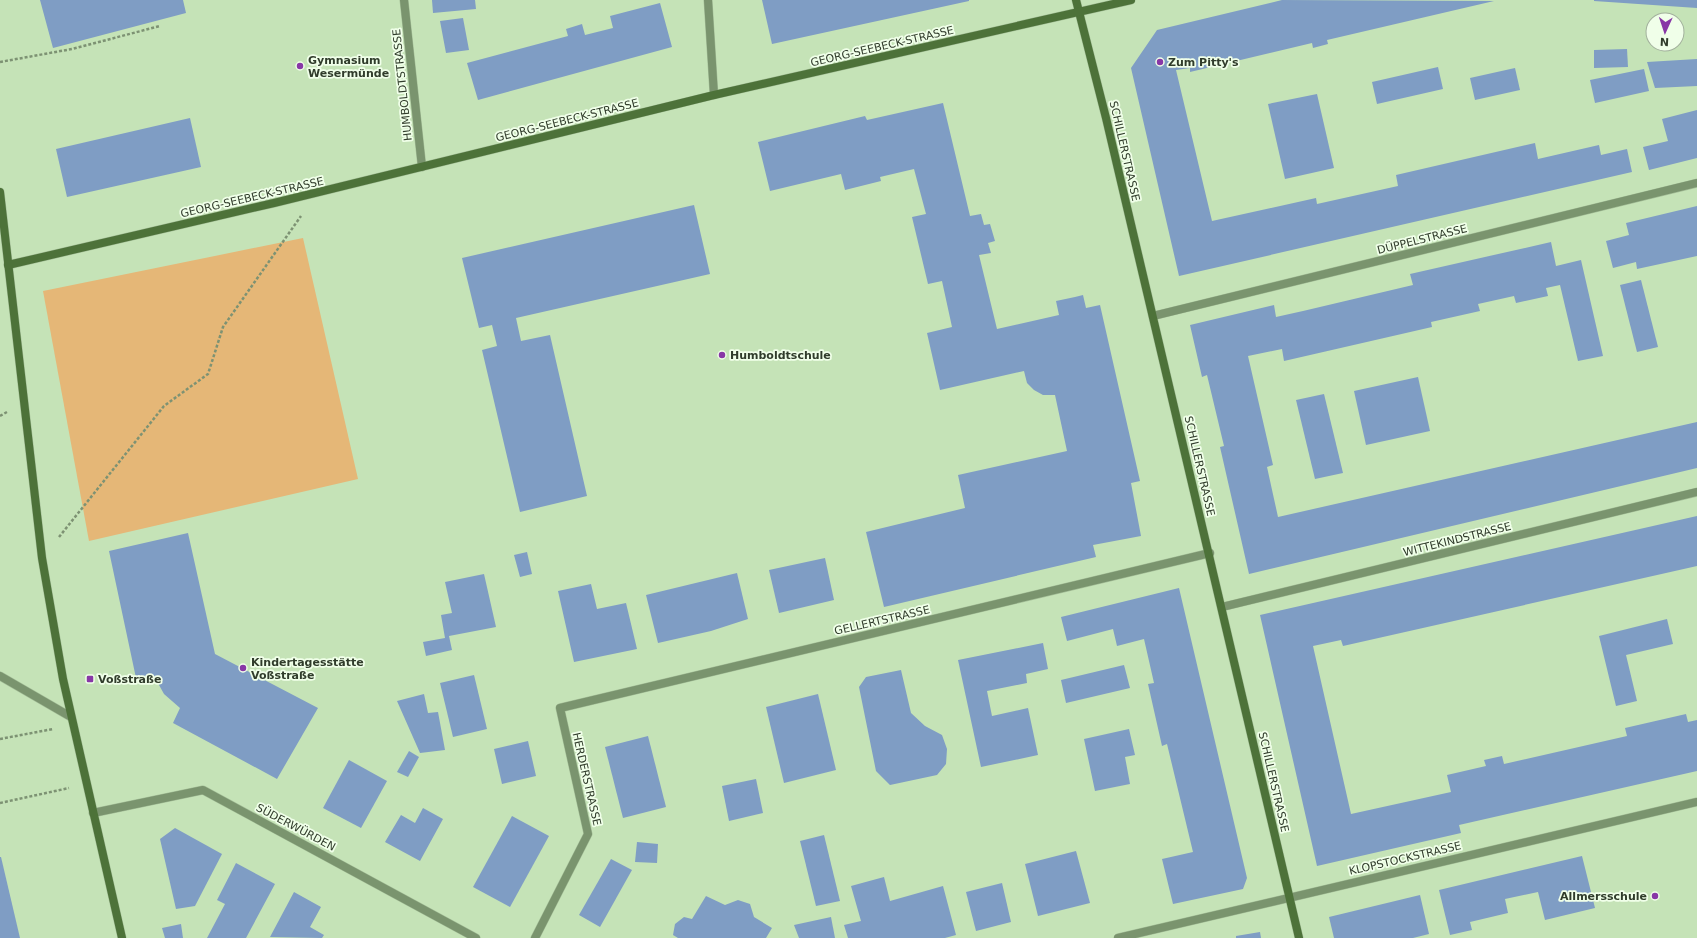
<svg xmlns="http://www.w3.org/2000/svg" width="1697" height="938" font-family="'DejaVu Sans',sans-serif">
  <rect width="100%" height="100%" fill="#c5e3b7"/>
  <path fill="#e5b777" d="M 303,238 L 358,479 L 89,541 L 43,291 Z"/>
  <g fill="#7f9dc4">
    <path d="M 40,0 L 183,0 L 186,13 L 53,48 Z"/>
    <path d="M 432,0 L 475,0 L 476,9 L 433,13 Z"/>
    <path d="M 762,0 L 969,0 L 969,1 L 772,44 Z"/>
    <path d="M 1282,0 L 1494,1 L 1327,40 L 1328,44 L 1313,48 L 1312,43 L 1190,72 L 1190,68 L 1176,70 L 1212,221 L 1316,198 L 1317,204 L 1398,186 L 1396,175 L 1535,143 L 1538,159 L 1599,145 L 1601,155 L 1627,149 L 1632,172 L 1179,276 L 1131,68 L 1157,30 Z"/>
    <path d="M 1594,0 L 1697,0 L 1697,8 L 1594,1 Z"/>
    <path d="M 660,3 L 672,47 L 478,100 L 467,63 L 568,36 L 566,29 L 582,24 L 585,35 L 613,28 L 610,16 Z"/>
    <path d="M 463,18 L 469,50 L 446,53 L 440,21 Z"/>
    <path d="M 1627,49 L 1628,67 L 1594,68 L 1594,50 Z"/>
    <path d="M 1697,59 L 1697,86 L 1655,88 L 1647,62 Z"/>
    <path d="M 1438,67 L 1443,89 L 1377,104 L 1372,82 Z"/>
    <path d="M 1515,68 L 1520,90 L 1475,100 L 1470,78 Z"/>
    <path d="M 1644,69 L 1649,91 L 1595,103 L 1590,80 Z"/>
    <path d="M 1317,94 L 1334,168 L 1285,179 L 1268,104 Z"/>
    <path d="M 943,103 L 970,216 L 981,214 L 984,225 L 990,224 L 995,241 L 988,243 L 991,253 L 979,255 L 997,329 L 1059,315 L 1056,301 L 1075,297 L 1083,295 L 1086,308 L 1100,305 L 1140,481 L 1131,483 L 1141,536 L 1093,545 L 1096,557 L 884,607 L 866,532 L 965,508 L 958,475 L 1067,451 L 1055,395 L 1043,395 L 1034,390 L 1027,383 L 1024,371 L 940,390 L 927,333 L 952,327 L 942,281 L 928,284 L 912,217 L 926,214 L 914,169 L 880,177 L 881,181 L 845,190 L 841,174 L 770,191 L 758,142 L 865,116 L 867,120 Z"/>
    <path d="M 1697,110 L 1697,158 L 1649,170 L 1643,147 L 1668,141 L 1662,119 Z"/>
    <path d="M 190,118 L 201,167 L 67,197 L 56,149 Z"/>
    <path d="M 694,205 L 710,274 L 516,318 L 521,341 L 550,335 L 587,496 L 520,512 L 482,350 L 497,346 L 492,325 L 479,328 L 462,258 Z"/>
    <path d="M 1697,206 L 1697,256 L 1637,269 L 1636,262 L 1613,268 L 1606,241 L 1629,235 L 1626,223 Z"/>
    <path d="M 1551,242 L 1556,266 L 1581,260 L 1603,356 L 1578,361 L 1560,285 L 1546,288 L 1548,296 L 1516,303 L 1514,296 L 1478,304 L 1480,311 L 1431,322 L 1432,327 L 1284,361 L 1282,349 L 1248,356 L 1273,465 L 1267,467 L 1278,517 L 1697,422 L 1697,468 L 1249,574 L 1220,447 L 1224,446 L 1207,375 L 1202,377 L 1190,325 L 1274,305 L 1276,317 L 1303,311 L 1413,285 L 1410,274 Z"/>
    <path d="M 1641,280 L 1658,347 L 1637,352 L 1620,285 Z"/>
    <path d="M 1418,377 L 1430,431 L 1366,445 L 1354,391 Z"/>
    <path d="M 1324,394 L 1343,473 L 1315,479 L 1296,400 Z"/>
    <path d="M 1697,516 L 1697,566 L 1343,646 L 1341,640 L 1313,646 L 1351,814 L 1451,792 L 1447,775 L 1486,766 L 1484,760 L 1502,756 L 1504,764 L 1627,736 L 1625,728 L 1686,714 L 1688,722 L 1697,720 L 1697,771 L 1459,825 L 1461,833 L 1317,866 L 1260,615 Z"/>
    <path d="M 188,533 L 215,654 L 318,708 L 277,779 L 173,723 L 180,708 L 164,694 L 154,676 L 136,678 L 109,551 Z"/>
    <path d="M 527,552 L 532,574 L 520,577 L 514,555 Z"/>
    <path d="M 825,558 L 834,600 L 779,613 L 769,570 Z"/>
    <path d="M 737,573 L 748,619 L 711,631 L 658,643 L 646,595 Z"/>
    <path d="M 484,574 L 496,627 L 449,636 L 452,650 L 426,656 L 423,642 L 445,638 L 441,615 L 452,613 L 445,582 Z"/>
    <path d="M 591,584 L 597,609 L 626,603 L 637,649 L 574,662 L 558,591 Z"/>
    <path d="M 1179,588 L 1247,878 L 1243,889 L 1173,904 L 1162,859 L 1193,852 L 1167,744 L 1162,746 L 1148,684 L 1154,683 L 1144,639 L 1117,646 L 1113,629 L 1067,641 L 1061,617 Z"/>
    <path d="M 1667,619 L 1673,644 L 1626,655 L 1637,701 L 1616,706 L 1599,636 Z"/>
    <path d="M 1043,643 L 1048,669 L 1026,674 L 1027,683 L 987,691 L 992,716 L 1028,708 L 1038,755 L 981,767 L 958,660 Z"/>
    <path d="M 1124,665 L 1130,688 L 1066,703 L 1061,680 Z"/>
    <path d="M 901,670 L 911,713 L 925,726 L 942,735 L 947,749 L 946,764 L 937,775 L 890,785 L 876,771 L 859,687 L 866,677 Z"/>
    <path d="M 474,675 L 487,729 L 453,737 L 440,683 Z"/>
    <path d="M 424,694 L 428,713 L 438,712 L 445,750 L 420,753 L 397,701 Z"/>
    <path d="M 818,694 L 836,770 L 784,783 L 766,707 Z"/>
    <path d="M 1129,729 L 1135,755 L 1125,757 L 1130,784 L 1095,791 L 1084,739 Z"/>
    <path d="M 648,736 L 666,807 L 623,818 L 605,747 Z"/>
    <path d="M 528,741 L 536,776 L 502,784 L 494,749 Z"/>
    <path d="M 409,751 L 419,757 L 408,777 L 397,772 Z"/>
    <path d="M 349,760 L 387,781 L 361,828 L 323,808 Z"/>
    <path d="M 756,779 L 763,813 L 729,821 L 722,786 Z"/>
    <path d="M 423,808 L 443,819 L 420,861 L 385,842 L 401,815 L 415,823 Z"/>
    <path d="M 512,816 L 549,836 L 510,907 L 473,887 Z"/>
    <path d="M 175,828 L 222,854 L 195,906 L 176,909 L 160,839 Z"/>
    <path d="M 824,835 L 840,901 L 816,906 L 800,841 Z"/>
    <path d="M 637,842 L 658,844 L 657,863 L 635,862 Z"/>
    <path d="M 1076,851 L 1090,903 L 1038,916 L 1025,864 Z"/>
    <path d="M 1582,856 L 1595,908 L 1545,920 L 1538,892 L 1505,899 L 1508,913 L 1470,922 L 1472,930 L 1450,935 L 1439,890 Z"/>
    <path d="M 0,857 L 1,857 L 20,938 L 0,938 Z"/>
    <path d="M 611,859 L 632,870 L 600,927 L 579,915 Z"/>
    <path d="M 236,863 L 275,884 L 246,938 L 207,938 L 225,904 L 217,900 Z"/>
    <path d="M 884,877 L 890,901 L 943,886 L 956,935 L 945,938 L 848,938 L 844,925 L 861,921 L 851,886 Z"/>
    <path d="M 1002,883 L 1011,922 L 976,931 L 966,892 Z"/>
    <path d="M 294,892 L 321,907 L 310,927 L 324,935 L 322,938 L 270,937 Z"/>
    <path d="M 1420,895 L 1429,934 L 1413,938 L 1334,938 L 1329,917 Z"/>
    <path d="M 706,896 L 725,905 L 738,900 L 750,904 L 754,917 L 772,928 L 766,938 L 678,938 L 673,935 L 675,924 L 684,917 L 692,919 Z"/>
    <path d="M 831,917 L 835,938 L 799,938 L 794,925 Z"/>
    <path d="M 181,924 L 183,938 L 165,938 L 162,928 Z"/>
    <path d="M 1260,932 L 1261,938 L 1236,938 L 1236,936 Z"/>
  </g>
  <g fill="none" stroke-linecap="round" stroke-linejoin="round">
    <defs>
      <g id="street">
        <path d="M 404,0 L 422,167"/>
        <path d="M 708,0 L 714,95"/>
        <path d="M 1153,316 L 1697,183"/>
        <path d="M 1222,607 L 1697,492"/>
        <path d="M 0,676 L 71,717"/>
        <path d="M 93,813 L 203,790 L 476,938"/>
        <path d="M 535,938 L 588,834 L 560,708 L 1210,553"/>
        <path d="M 1118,938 L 1697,802"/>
      </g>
      <g id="secondary">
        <path d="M 1076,0 L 1106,118 L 1299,938"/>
        <path d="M 0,192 L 42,558 L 63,679 L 122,938"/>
        <path d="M 8,265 L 274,203 L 714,95 L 1131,0"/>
      </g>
    </defs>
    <use href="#street" stroke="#a4be98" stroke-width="9"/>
    <use href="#secondary" stroke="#a4be98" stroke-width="9"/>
    <g stroke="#7d9273" stroke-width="2.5" stroke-dasharray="3 2" stroke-linecap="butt">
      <path d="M 0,62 L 72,49 L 160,26"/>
      <path d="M 0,416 L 7,412"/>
      <path d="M 59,537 L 164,406 L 208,374 L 223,327 L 301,216"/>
      <path d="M 0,739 L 53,729"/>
      <path d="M 0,803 L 69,788"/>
    </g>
    <use href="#street" stroke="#7a946e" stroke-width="8"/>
    <use href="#secondary" stroke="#4d7239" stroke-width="8"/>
  </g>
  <g fill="#8837a6" stroke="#f0ffe9" stroke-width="1.5">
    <circle cx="1160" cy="62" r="4"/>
    <circle cx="300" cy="66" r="4"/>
    <circle cx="722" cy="355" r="4"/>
    <circle cx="243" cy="668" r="4"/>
    <rect x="86" y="675" width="8" height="8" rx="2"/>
    <circle cx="1655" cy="896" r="4"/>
  </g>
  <g text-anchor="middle" stroke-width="3.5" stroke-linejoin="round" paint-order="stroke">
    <g font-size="11" fill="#303c2b" stroke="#f0ffe9">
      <text transform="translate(882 46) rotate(-13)" y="4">GEORG-SEEBECK-STRASSE</text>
      <text transform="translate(402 85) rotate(-96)" y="4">HUMBOLDTSTRASSE</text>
      <text transform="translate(567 120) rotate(-14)" y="4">GEORG-SEEBECK-STRASSE</text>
      <text transform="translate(1125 151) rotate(77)" y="4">SCHILLERSTRASSE</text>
      <text transform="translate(252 197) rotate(-13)" y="4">GEORG-SEEBECK-STRASSE</text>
      <text transform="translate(1422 239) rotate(-14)" y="4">DÜPPELSTRASSE</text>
      <text transform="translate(1200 466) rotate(77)" y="4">SCHILLERSTRASSE</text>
      <text transform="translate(1457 539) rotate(-14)" y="4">WITTEKINDSTRASSE</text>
      <text transform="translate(882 620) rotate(-13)" y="4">GELLERTSTRASSE</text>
      <text transform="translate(587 779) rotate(77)" y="4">HERDERSTRASSE</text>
      <text transform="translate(1274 782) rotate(77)" y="4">SCHILLERSTRASSE</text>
      <text transform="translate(296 827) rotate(28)" y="4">SÜDERWÜRDEN</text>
      <text transform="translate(1405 858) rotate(-13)" y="4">KLOPSTOCKSTRASSE</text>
    </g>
    <g font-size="11" font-weight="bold" fill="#303c2b" stroke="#f0ffe9" text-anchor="start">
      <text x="308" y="64">Gymnasium<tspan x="308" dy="13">Wesermünde</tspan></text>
      <text x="1168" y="66">Zum Pitty's</text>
      <text x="730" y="359">Humboldtschule</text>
      <text x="251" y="666">Kindertagesstätte<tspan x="251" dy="13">Voßstraße</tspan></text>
      <text x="98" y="683">Voßstraße</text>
      <text x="1647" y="900" text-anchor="end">Allmersschule</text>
    </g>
  </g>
  <g transform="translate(1665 32) rotate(183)"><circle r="19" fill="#f0ffe9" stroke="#a3b19d"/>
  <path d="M0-3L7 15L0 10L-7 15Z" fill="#8837a6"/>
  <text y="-6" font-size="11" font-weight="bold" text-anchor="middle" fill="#303c2b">N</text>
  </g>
</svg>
